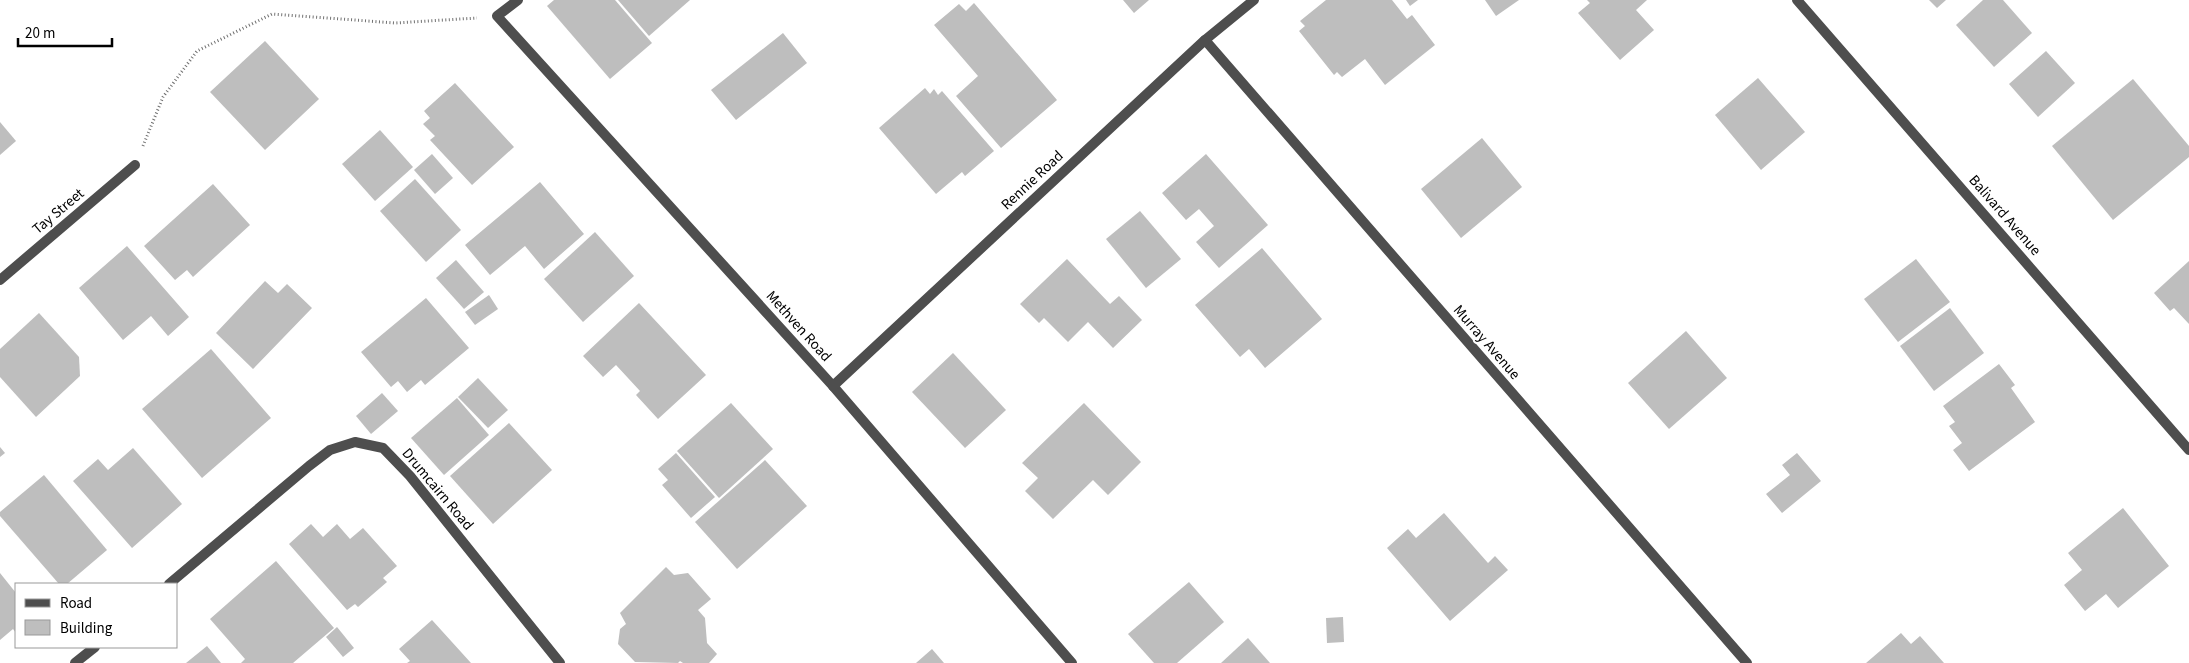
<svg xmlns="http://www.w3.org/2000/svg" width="2189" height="663" font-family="'Source Sans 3',sans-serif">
  <rect width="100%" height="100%" fill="#fff"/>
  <g fill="#bebebe">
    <path d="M 554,0 L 615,0 L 652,43 L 610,79 L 547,6 Z"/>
    <path d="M 618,0 L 690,0 L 649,36 Z"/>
    <path d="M 1123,0 L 1149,0 L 1134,13 Z"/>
    <path d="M 1326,0 L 1392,0 L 1407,19 L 1412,15 L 1435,45 L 1385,85 L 1365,59 L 1342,77 L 1337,72 L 1334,75 L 1299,31 L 1305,26 L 1300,21 Z"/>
    <path d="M 1406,0 L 1418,0 L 1410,6 Z"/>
    <path d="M 1485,0 L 1519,0 L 1496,16 Z"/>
    <path d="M 1587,0 L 1647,0 L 1636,10 L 1654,30 L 1620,60 L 1578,13 L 1590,3 Z"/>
    <path d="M 1929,0 L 1946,0 L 1937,8 Z"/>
    <path d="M 1983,0 L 2003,0 L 2032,33 L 1994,67 L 1956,25 Z"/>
    <path d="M 974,3 L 1057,100 L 1001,148 L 956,96 L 978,76 L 934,25 L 959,4 L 966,11 Z"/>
    <path d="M 783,33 L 807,63 L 736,120 L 711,90 Z"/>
    <path d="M 265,41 L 319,99 L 265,150 L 210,92 Z"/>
    <path d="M 2046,51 L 2075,83 L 2038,117 L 2009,84 Z"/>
    <path d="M 1758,78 L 1805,132 L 1761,170 L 1715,115 Z"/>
    <path d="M 2133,79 L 2189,146 L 2189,157 L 2113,220 L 2052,146 Z"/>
    <path d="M 455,83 L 514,147 L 472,185 L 430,140 L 435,136 L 423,124 L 430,118 L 424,111 Z"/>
    <path d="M 925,88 L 930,94 L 934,89 L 938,95 L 942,91 L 994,151 L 965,176 L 962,172 L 936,194 L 879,128 Z"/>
    <path d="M 0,122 L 16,141 L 0,155 Z"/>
    <path d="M 380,130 L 413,167 L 375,201 L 342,164 Z"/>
    <path d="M 1482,138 L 1522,187 L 1461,238 L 1421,189 Z"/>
    <path d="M 432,154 L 453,178 L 435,194 L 414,170 Z"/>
    <path d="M 1206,154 L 1268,225 L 1219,268 L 1196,242 L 1214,226 L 1199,209 L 1186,220 L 1162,193 Z"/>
    <path d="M 415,179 L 461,230 L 426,262 L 380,211 Z"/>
    <path d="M 540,182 L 584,234 L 544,269 L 525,246 L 490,275 L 465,245 Z"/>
    <path d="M 213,184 L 250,225 L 193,277 L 187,270 L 175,280 L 144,246 Z"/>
    <path d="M 1140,211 L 1181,259 L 1146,288 L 1106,239 Z"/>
    <path d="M 595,232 L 634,276 L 583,322 L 544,279 Z"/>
    <path d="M 127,246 L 189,317 L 168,336 L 151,316 L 123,340 L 79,288 Z"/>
    <path d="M 1262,248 L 1322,319 L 1265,368 L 1249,349 L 1240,357 L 1195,305 Z"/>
    <path d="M 1067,259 L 1110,304 L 1119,296 L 1142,320 L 1113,348 L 1088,322 L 1068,342 L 1044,318 L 1039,323 L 1020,304 Z"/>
    <path d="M 1916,259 L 1950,302 L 1898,342 L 1864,299 Z"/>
    <path d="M 456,260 L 484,292 L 464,309 L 436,278 Z"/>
    <path d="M 2189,261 L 2189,324 L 2174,308 L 2170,311 L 2154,293 Z"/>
    <path d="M 265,281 L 278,293 L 287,284 L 312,308 L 253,369 L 216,333 Z"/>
    <path d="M 489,295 L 498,309 L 475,325 L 465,312 Z"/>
    <path d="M 426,298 L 469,348 L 425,385 L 421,380 L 407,392 L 398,381 L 391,387 L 361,352 Z"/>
    <path d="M 639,303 L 706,375 L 658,419 L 636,395 L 640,391 L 616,365 L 603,377 L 583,356 Z"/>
    <path d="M 1950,308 L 1984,353 L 1934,391 L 1900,346 Z"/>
    <path d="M 39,313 L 79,357 L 80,376 L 36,417 L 0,377 L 0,349 Z"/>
    <path d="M 1686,331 L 1727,378 L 1669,429 L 1628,383 Z"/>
    <path d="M 211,349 L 271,418 L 202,478 L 142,409 Z"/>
    <path d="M 953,353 L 1006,410 L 965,448 L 912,392 Z"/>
    <path d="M 1999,364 L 2015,385 L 2011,388 L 2035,422 L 1969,471 L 1953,450 L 1962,443 L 1949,426 L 1955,422 L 1943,406 Z"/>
    <path d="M 478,378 L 508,410 L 488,428 L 458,397 Z"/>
    <path d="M 382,393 L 398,411 L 371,434 L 356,416 Z"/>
    <path d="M 457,398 L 489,435 L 444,475 L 411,438 Z"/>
    <path d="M 731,403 L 773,449 L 719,498 L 677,451 Z"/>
    <path d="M 1084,403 L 1141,462 L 1108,495 L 1093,480 L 1053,519 L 1025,491 L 1038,478 L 1022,463 Z"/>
    <path d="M 509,423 L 552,470 L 493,524 L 450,476 Z"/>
    <path d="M 0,447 L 5,453 L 0,457 Z"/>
    <path d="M 133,448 L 182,504 L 132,548 L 73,481 L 98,459 L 108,470 Z"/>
    <path d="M 676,453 L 715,497 L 691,518 L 662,485 L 668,480 L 658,469 Z"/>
    <path d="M 1797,453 L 1821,481 L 1782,513 L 1766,494 L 1790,475 L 1782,465 Z"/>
    <path d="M 765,460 L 807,506 L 737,569 L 695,522 Z"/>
    <path d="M 44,475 L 107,550 L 67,584 L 59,584 L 0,516 L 0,512 Z"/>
    <path d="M 2123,508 L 2169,566 L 2118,608 L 2106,594 L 2085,611 L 2064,585 L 2082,570 L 2068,553 Z"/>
    <path d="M 1444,513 L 1488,563 L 1495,556 L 1508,570 L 1450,621 L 1387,548 L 1408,529 L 1416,538 Z"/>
    <path d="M 311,524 L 323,537 L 337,524 L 350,539 L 363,528 L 397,566 L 383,578 L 387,582 L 358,607 L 355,604 L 347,610 L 289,544 Z"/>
    <path d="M 276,561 L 334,628 L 293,663 L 241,663 L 245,659 L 210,619 Z"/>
    <path d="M 666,567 L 674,575 L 688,573 L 711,599 L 698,610 L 705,618 L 707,643 L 717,654 L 709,663 L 683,663 L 680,661 L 678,663 L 635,662 L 618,644 L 620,629 L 626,624 L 620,613 Z"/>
    <path d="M 0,573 L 16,593 L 16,633 L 13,629 L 0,640 Z"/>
    <path d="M 1189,582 L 1224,622 L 1177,663 L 1154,663 L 1128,634 Z"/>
    <path d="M 1343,617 L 1344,642 L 1327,643 L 1326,618 Z"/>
    <path d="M 432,620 L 471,663 L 407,663 L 410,661 L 399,649 Z"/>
    <path d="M 337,627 L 354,648 L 343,657 L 326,637 Z"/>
    <path d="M 1901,633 L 1911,644 L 1920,636 L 1944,663 L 1866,663 Z"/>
    <path d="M 1248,638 L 1270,663 L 1221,663 Z"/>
    <path d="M 207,646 L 221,663 L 186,663 Z"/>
    <path d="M 932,649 L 944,663 L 916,663 Z"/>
  </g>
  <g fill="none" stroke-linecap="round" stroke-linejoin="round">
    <path stroke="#707070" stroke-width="3" stroke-dasharray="1 2.5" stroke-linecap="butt" d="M 143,146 L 163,97 L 197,51 L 272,14 L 395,23 L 477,18"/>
    <g stroke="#4e4e4e" stroke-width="10">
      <path d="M 518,0 L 497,16 L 833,386 L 1072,663"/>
      <path d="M 1797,0 L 2189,450"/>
      <path d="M 1205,40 L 1747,663"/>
      <path d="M 0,280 L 135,165"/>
      <path d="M 833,386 L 1205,40 L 1254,0"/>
      <path d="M 169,584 L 309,466 L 330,450 L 355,442 L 383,448 L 410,476 L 560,663"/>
      <path d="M 75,663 L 95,647"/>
    </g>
  </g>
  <g text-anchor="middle" stroke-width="4" stroke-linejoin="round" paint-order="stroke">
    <g font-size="15" fill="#000" stroke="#fff">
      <text transform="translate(1032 180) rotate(-43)" y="5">Rennie Road</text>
      <text transform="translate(58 211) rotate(-40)" y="5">Tay Street</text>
      <text transform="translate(2005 215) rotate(49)" y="5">Balivard Avenue</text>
      <text transform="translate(799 326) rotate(48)" y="5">Methven Road</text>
      <text transform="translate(1487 342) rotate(49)" y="5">Murray Avenue</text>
      <text transform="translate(438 489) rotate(50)" y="5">Drumcairn Road</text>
    </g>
  </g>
  <rect x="15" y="583" width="162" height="65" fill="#ffffff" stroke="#999999"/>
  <rect x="25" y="599" width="25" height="8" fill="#4e4e4e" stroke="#999999"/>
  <text x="60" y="608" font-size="15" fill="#000000">Road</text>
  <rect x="25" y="620" width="25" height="15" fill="#bebebe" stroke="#999999"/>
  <text x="60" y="633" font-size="15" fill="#000000">Building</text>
  <path d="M18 38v8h94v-8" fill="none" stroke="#000000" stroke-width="2.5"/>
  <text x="25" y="38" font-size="15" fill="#000000" stroke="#ffffff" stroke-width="4" paint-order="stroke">20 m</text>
</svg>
